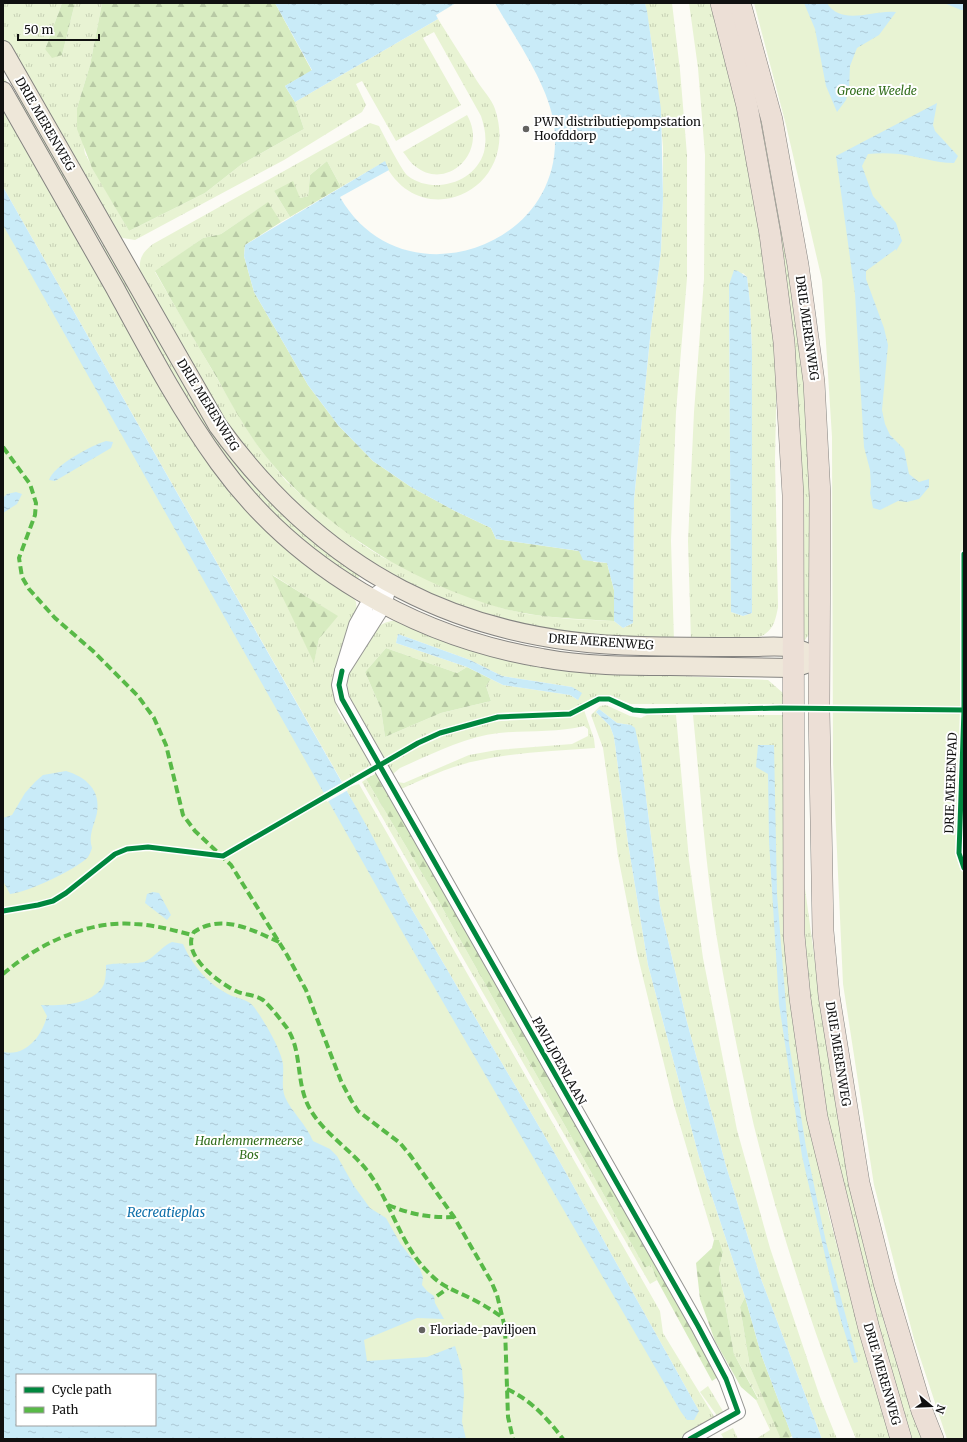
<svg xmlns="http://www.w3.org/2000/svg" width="967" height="1442" font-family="Merriweather,serif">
  <defs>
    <pattern id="grass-tufts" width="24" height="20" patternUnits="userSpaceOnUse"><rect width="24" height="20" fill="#e8f3d3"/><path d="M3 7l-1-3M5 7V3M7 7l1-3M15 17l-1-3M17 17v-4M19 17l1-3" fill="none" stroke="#c6cfb4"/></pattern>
    <pattern id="forest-firs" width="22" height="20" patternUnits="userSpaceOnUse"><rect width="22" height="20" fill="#d8ecc1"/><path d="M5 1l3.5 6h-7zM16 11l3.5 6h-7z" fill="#b8c9a5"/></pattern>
    <pattern id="water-ripples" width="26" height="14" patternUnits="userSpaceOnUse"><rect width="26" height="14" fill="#c9ebf8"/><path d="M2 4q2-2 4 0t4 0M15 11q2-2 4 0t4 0" fill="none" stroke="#acc8d4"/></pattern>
  </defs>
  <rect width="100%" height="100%" fill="#fcfbf5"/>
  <g fill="url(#grass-tufts)" fill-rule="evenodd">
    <path d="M 3,3 L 62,3 L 45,49 L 62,55 L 75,3 L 102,3 L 90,65 L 77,108 L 85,154 L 129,231 L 205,193 L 242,164 L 304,129 L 295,102 L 438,19 C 451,40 464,60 477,81 C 483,90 492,100 495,109 C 522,191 420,236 384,162 L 341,187 L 327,161 L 310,175 L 308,196 L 300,198 L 274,191 L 290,217 L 281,222 L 267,203 L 221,234 L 203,238 L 155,272 L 243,423 L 260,449 L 286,481 L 310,503 L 360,543 L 382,557 L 501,608 L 527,614 L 569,619 L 614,621 L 623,628 L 633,623 L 634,500 L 651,328 L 661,251 L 663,197 L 663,147 L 656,69 L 645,3 L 672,3 L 680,70 L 687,155 L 687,278 L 676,412 L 671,541 L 674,641 L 533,632 L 404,586 L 310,522 L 261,470 L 222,421 L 140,278 C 139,261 139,255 153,244 L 370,123 L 379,126 C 383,134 403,173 408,176 C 433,195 475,183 484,152 C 487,139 485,128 481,116 L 434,32 L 423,38 L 461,105 L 396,141 L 362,81 L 356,84 L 366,105 L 362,112 L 284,160 L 135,240 L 123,238 L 113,232 L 3,41 Z"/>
    <path d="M 689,3 L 713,3 L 752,164 L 777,361 L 775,459 L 778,607 C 776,618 774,628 765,634 C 755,642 707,640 691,641 L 688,541 L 694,412 L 704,279 L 705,155 L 698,68 ZM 743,273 L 747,277 L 750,303 L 752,350 L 752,613 L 743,616 L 731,612 L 729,285 Z"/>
    <path d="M 755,75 L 786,227 L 807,404 L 814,518 L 810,633 L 805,640 L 799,641 L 796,476 Z"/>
    <path d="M 3,77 L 32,115 L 196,402 L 361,574 L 356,582 L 337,570 L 252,495 L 198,424 L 116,279 L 102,244 L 3,80 Z"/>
    <path d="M 3,107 L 194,435 L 351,593 L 356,602 L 357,613 L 337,670 L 332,689 L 338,712 L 345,723 L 351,727 L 373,764 L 342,782 L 3,187 ZM 273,575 L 337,616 L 319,639 L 314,662 Z"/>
    <path d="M 467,115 C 489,153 446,192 415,166 C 410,163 407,156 403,152 Z"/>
    <path d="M 398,620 L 614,673 L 768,680 L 783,693 L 785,704 L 631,704 L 605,695 L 594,698 L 570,710 L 499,713 L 440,729 L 382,759 C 369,736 338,693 350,667 C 353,659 360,651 365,644 C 376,629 378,622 398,620 ZM 398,634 L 470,660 L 502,676 L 572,687 L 578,700 L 570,695 L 503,685 L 491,679 L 486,686 L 491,701 L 441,713 L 385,737 L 381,709 L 365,672 L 386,648 L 457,673 L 467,667 L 396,643 Z"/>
    <path d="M 606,705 L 630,716 L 641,718 L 647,715 L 676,715 L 689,860 L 703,958 L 737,1130 L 770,1248 L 820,1397 L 837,1439 L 822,1439 L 761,1279 L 726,1166 L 687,1022 L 660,906 L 640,751 L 631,725 L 617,723 L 599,709 L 596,712 L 610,726 L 614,737 L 628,843 L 648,965 L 699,1157 L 745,1297 L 740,1307 L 750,1367 L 781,1437 L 778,1439 L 756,1439 L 770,1430 L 756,1400 L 758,1398 L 734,1354 L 719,1269 L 723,1252 L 719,1240 L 714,1240 L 674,1105 L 637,953 L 618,856 L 603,748 L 591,715 L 600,706 Z"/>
    <path d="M 584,710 L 594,739 L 595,748 C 555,751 515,752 476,761 C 450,766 424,779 399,790 L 385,765 L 432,739 L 473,725 L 515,719 L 568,717 ZM 584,726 L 588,729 L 588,736 L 572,744 L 497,750 L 469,755 L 404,783 L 397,782 L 393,774 L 400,768 C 432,754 464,737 499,733 C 527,730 557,733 584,726 Z"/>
    <path d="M 693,715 L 786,715 L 799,1043 L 827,1208 L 873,1383 L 894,1439 L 856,1439 C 815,1339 780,1230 754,1126 C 741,1070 730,1013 720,957 C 706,877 701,795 693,715 Z"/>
    <path d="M 366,779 L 439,902 L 645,1268 L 651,1265 L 657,1280 L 650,1284 L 362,782 Z"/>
    <path d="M 359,784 L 660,1311 L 663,1333 L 715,1418 L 693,1431 L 671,1439 L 328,799 L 699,1411 L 561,1164 L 404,896 L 345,788 Z"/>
    <path d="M 802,867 C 817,974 830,1083 851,1189 C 868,1274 893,1357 922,1439 L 909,1439 L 882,1366 L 814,1067 L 804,954 Z"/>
    <path d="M 708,1386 L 724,1413 L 718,1417 L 700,1392 Z"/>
    <path d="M 733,1428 L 738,1439 L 724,1439 L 721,1434 Z"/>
  </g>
  <g fill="url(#forest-firs)">
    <path d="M 62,3 L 75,3 L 62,55 L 52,58 L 45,49 Z"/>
    <path d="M 102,3 L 275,3 L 312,71 L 285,86 L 295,102 L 304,129 L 242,164 L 205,193 L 129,231 L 92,168 L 77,129 L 77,108 L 90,65 Z"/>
    <path d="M 327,161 L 341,187 L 290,217 L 274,191 L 293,181 L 300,198 L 308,196 L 310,175 Z"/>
    <path d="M 268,202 L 281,222 L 245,245 L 244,256 L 254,292 L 308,385 L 338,425 L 373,461 L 411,487 L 455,511 L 491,528 L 496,539 L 579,551 L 594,562 L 607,563 L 614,590 L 614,621 C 576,619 537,618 501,608 C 408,581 319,526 260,449 C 244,427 230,402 217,378 C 196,343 175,307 155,271 L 203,238 L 221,234 Z"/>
    <path d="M 272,575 L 338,616 L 319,639 L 314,663 Z"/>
    <path d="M 386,648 L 457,673 L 467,667 L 491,679 L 486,686 L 491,701 L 441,713 L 385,737 L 381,709 L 365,672 Z"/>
    <path d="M 377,773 L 657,1262 L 718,1377 L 712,1381 L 657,1280 L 651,1265 L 645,1268 L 439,902 L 366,779 Z"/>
    <path d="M 714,1240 L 719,1240 L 723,1252 L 719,1269 L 734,1354 L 758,1399 L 756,1400 L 741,1387 L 715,1341 L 700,1299 L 696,1263 L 712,1248 Z"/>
    <path d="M 745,1297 L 761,1354 L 792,1436 L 788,1439 L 778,1439 L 780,1437 L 750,1367 L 740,1307 Z"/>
  </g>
  <g fill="#e8f3d3" fill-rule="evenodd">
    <path d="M 754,3 L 964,3 L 964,1439 L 947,1439 L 914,1339 L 874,1185 L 843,984 L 833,763 L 832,437 L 822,280 L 786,125 Z"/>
    <path d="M 3,216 L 644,1348 L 698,1439 L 3,1439 ZM 17,1375 L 155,1375 L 155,1425 L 17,1425 Z"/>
  </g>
  <g fill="url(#water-ripples)" fill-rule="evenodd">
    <path d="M 275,3 L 456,3 L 436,15 L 438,19 L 295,102 L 285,86 L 312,70 Z"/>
    <path d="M 495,3 L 645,3 L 647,11 L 661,109 L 663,197 L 661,251 L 651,328 L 634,500 L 633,623 L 623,628 L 614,621 L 614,590 L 607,563 L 583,560 L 579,551 L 496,539 L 491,528 L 455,511 L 411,487 L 373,461 L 338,425 L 308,385 L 254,292 L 244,256 L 245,245 L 385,161 L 389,170 L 340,197 C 401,305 570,248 554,125 C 549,85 515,38 495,3 Z"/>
    <path d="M 804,3 L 827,3 C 842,27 874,9 896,12 L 879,35 L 857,48 L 850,66 L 849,89 L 846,100 L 837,112 L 826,86 L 815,29 Z"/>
    <path d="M 944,3 L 964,3 L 964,10 L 961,10 Z"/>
    <path d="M 937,103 L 933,125 L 935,131 L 958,156 L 954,163 C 935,163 917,156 899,154 C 888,153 878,153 868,154 L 862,166 L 873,196 L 896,223 L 902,241 L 896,251 L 896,249 L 866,271 L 866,279 L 884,328 L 888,345 L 882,410 L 885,424 L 890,435 L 904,449 L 909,474 L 919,482 L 929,479 L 929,487 L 919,499 L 907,502 L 898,501 L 880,510 L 873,508 L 870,493 L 871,486 L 870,470 L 864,447 L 855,294 L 836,156 Z"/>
    <path d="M 3,187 L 369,830 L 404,896 L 561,1164 L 699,1411 L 694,1420 L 687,1420 L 681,1412 L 404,935 L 3,225 Z"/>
    <path d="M 734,270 L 738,271 L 747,277 L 750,303 L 752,350 L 752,613 L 743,616 L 731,612 L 729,285 Z"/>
    <path d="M 106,441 L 113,442 L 111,448 L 55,481 L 49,480 C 53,466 92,445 106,441 Z"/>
    <path d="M 16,492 L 22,494 L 17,504 L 3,513 L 3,498 L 7,494 Z"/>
    <path d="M 398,634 L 470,660 L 502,676 L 572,687 L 582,693 L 578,700 L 570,695 L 503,685 L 467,667 L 396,643 Z"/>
    <path d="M 599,709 L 617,723 L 631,725 L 635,728 L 640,751 L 660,906 L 687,1022 L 726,1166 L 761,1279 L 822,1439 L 793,1439 L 761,1354 L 745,1297 L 699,1157 L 648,965 L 628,843 L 614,737 L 610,726 L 596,712 Z"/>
    <path d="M 758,745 L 774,745 L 777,894 L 789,1043 L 806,1147 L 826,1242 L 858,1362 L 854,1363 L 837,1307 L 802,1156 L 779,1004 L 769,841 L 768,774 L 756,767 Z"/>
    <path d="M 66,771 C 86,777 101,790 97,813 C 94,826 88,835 92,848 C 91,851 90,854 88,857 C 77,869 26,893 10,894 L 3,881 L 3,818 L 12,815 L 25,793 L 35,782 L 43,775 Z"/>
    <path d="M 153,892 L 159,893 L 171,915 L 167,920 L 145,903 L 147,894 Z"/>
    <path d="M 172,942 L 183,944 C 193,967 210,986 232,996 C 240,999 249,1000 254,1007 C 263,1019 281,1049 283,1064 C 284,1075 281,1086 285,1097 C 291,1111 306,1124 313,1141 L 330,1149 L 337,1156 L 354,1186 L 370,1208 L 386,1218 L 400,1243 L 420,1269 L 423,1277 L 422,1285 L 427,1291 L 434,1296 L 435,1303 L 444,1319 L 417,1318 L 364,1340 L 367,1361 L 427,1357 L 455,1346 L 462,1369 L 464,1394 L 462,1422 L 466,1439 L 3,1439 L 3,1052 C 26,1057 42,1036 47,1016 L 41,1005 C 60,1006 95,1005 104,984 C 106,977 106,971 106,965 C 117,962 138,965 146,961 C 156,956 162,946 172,942 ZM 17,1375 L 155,1375 L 155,1425 L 17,1425 Z"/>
  </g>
  <path fill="#fcfbf5" d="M 344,782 L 348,790 L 327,802 L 323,793 Z"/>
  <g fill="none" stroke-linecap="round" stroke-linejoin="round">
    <defs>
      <g id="minor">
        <path d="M 390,584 L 384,605 L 342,671 L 356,625 L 371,598 Z"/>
        <path d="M 342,671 L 339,685 L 342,699 L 698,1326 L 726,1379 L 738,1412 L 690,1439"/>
      </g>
      <g id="major">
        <path d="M 3,50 L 218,426 C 324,572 461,643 641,646 C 678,647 714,647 750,647 C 764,647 781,645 794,648 C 803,650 812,655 820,658"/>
        <path d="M 3,91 C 40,157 78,222 115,288 C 147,347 179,408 219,463 C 295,568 415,637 542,658 C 584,666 628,666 670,666 C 712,667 753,667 794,668 L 806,664"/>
      </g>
      <g id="highway">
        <path d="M 721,3 L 747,106 L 770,234 L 784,342 L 793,495 L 794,935 L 800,998 L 817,1117 L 869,1329 L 901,1439"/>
        <path d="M 740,3 L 772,120 L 798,265 L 814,382 L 820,496 L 819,709 L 823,931 L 829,996 L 859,1183 L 884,1283 L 922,1411 L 933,1439"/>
      </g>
    </defs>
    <use href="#minor" stroke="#969693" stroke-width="16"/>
    <use href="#major" stroke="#848380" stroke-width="20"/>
    <use href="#highway" stroke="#848380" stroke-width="22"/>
    <use href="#minor" stroke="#fffefe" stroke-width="14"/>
    <use href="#major" stroke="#eee7d9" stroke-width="18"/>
    <use href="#highway" stroke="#ecdfd6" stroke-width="21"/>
    <g stroke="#58b947" stroke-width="4" stroke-dasharray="8 4" stroke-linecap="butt">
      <path d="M 3,447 L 30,484 L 36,503 L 35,515 L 19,558 L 22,577 L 29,589 L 55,618 L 93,651 L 138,696 L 154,718 L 166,745 L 183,815 L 195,831 L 231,865 L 287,955 L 306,990 L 341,1081 L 351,1100 L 358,1111 L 400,1143 L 410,1155 L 454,1217 L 491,1281 L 497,1295 L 505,1328 L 508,1417 L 513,1439"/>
      <path d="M 279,942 C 252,930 222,913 194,932 C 180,955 220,984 238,992 C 246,995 256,995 263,1000 C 272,1008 280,1019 287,1028 C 303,1052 295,1083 310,1109 C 324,1134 352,1150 369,1173 C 393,1206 401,1248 432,1276 C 444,1288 459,1292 474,1300 C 484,1305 493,1311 502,1317"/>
      <path d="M 3,974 C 38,944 88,920 135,924 C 155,925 173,930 192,935"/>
      <path d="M 388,1205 C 410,1214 429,1218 454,1217"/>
      <path d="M 437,1296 L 448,1288"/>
      <path d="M 507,1389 C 531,1400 547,1418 563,1439"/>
    </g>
    <defs>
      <g id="cycleway">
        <path d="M 964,554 L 964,710 L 959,853 L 964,868"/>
        <path d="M 342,671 L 339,685 L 342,699 L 698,1326 L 726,1379 L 738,1412 L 690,1439"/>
        <path d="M 3,911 L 38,905 L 53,901 L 66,893 L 115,854 L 127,849 L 148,847 L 223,856 L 418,743 L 440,733 L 498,717 L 570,714 L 599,699 L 609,699 L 633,710 L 646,711 L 780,708 L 964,710"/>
      </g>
    </defs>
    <use href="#cycleway" stroke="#fff" stroke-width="8"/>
    <use href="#cycleway" stroke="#00873e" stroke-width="5"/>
  </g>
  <g fill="#636260" stroke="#fff" stroke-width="1.5">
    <circle cx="526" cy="129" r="4"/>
    <circle cx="422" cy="1330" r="4"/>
  </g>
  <g text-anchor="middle" stroke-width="4" stroke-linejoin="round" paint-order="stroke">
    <g font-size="12" font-style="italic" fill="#306d1a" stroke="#fff">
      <text x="877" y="95">Groene Weelde</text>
      <text x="249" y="1145">Haarlemmermeerse<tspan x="249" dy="14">Bos</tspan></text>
    </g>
    <g font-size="12" fill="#101010" stroke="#fff" text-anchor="start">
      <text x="534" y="126">PWN distributiepompstation<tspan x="534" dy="14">Hoofddorp</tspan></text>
      <text x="430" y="1334">Floriade-paviljoen</text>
    </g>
    <g font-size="12" fill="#101010" stroke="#fff">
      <text transform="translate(45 124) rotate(60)" y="4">DRIE MERENWEG</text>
      <text transform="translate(807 328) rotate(82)" y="4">DRIE MERENWEG</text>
      <text transform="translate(208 405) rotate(58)" y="4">DRIE MERENWEG</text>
      <text transform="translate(601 642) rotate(4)" y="4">DRIE MERENWEG</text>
      <text transform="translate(951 783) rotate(-88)" y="4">DRIE MERENPAD</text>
      <text transform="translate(838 1054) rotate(81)" y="4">DRIE MERENWEG</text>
      <text transform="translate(559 1061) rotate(61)" y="4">PAVILJOENLAAN</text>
      <text transform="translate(882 1374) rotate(74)" y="4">DRIE MERENWEG</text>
    </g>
    <g font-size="13" font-style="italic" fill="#0f70ab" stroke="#fff">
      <text x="166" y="1217">Recreatieplas</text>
    </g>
  </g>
  <rect width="967" height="1442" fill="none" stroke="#101010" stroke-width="8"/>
  <rect x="16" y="1374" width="140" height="52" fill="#ffffff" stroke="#9f9f9f"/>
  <rect x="24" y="1387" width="20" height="6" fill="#00873e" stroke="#9f9f9f"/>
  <text x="52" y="1394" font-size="12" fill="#101010">Cycle path</text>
  <rect x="24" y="1407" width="20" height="6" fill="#58b947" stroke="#9f9f9f"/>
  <text x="52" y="1414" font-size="12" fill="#101010">Path</text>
  <g transform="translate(931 1406) rotate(109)" stroke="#ffffff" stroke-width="3" paint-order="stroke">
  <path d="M0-3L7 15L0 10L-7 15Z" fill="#101010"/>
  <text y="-6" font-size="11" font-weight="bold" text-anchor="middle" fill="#101010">N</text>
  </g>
  <path d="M18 34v6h81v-6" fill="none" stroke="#101010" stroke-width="2"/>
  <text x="24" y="34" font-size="12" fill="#101010" stroke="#ffffff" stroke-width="3" paint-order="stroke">50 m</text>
</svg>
